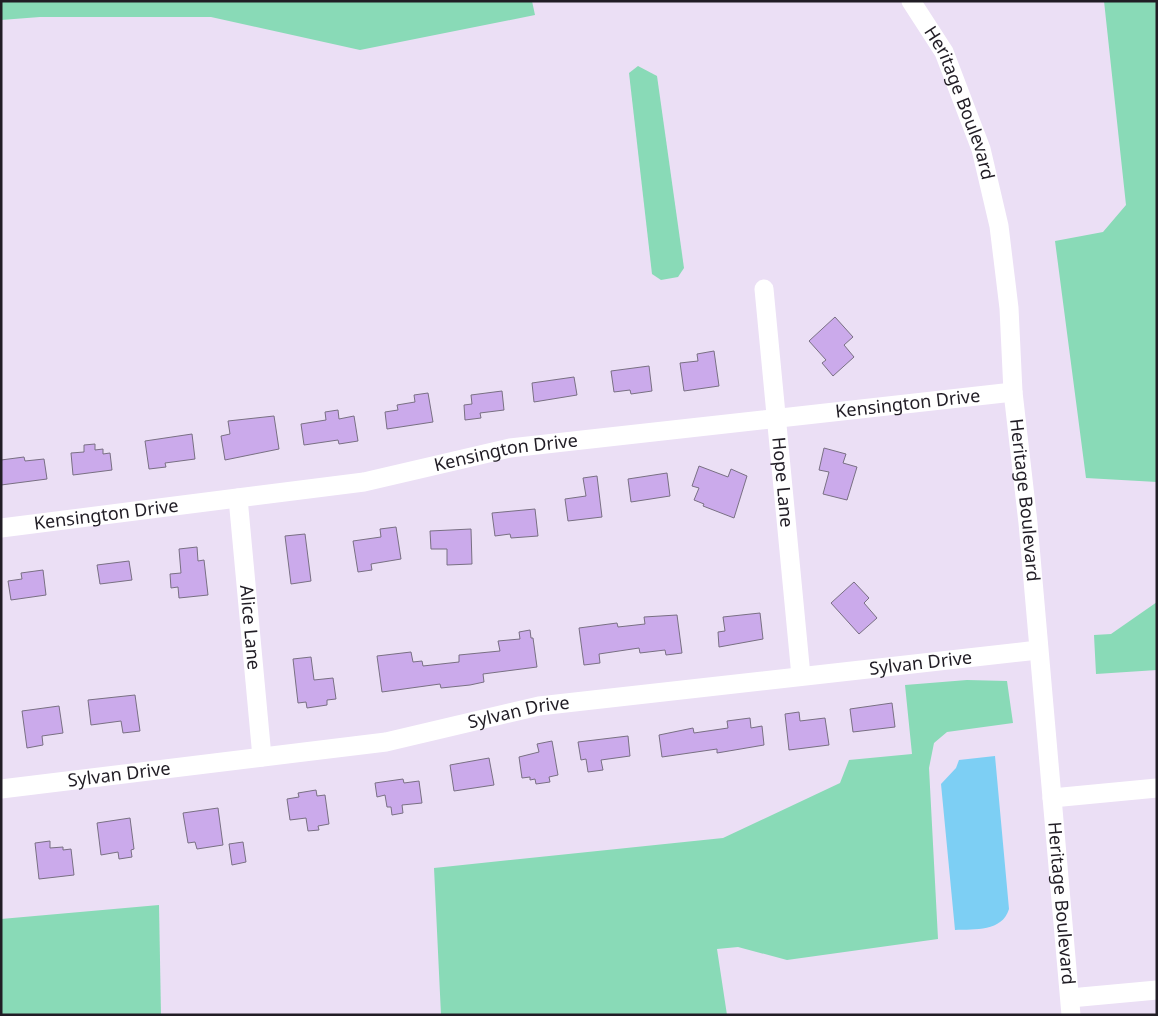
<svg xmlns="http://www.w3.org/2000/svg" width="1158" height="1016" font-family="'Noto Sans',sans-serif">
  <rect width="100%" height="100%" fill="#ebdff5"/>
  <g fill="#89dab7">
    <path d="M 1,1 L 532,1 L 535,15 L 360,50 L 211,17 L 40,17 L 1,20 Z"/>
    <path d="M 1104,1 L 1157,1 L 1157,482 L 1086,478 L 1055,241 L 1103,232 L 1126,205 Z"/>
    <path d="M 638,66 L 657,76 L 684,268 L 678,277 L 661,280 L 652,274 L 629,73 Z"/>
    <path d="M 1157,602 L 1157,670 L 1096,674 L 1094,635 L 1111,634 Z"/>
    <path d="M 967,680 L 1007,681 L 1013,723 L 947,732 L 934,743 L 929,768 L 938,939 L 787,960 L 738,947 L 717,949 L 727,1015 L 441,1015 L 434,868 L 723,838 L 840,783 L 849,760 L 912,754 L 905,685 Z"/>
    <path d="M 159,905 L 161,1015 L 1,1015 L 1,919 Z"/>
  </g>
  <path fill="#7dcff4" d="M 995,756 L 1009,909 C 1002,932 975,929 955,930 L 941,784 L 956,768 L 959,760 Z"/>
  <g fill="#cbaaeb" stroke="#797083">
    <path d="M 835,317 L 853,337 L 844,345 L 854,357 L 833,376 L 822,363 L 826,360 L 809,341 Z"/>
    <path d="M 714,351 L 719,386 L 684,391 L 680,363 L 698,361 L 697,354 Z"/>
    <path d="M 649,366 L 652,391 L 631,394 L 630,390 L 614,392 L 611,371 Z"/>
    <path d="M 574,377 L 577,395 L 534,402 L 532,383 Z"/>
    <path d="M 502,391 L 504,410 L 480,413 L 481,418 L 465,420 L 464,405 L 472,404 L 471,395 Z"/>
    <path d="M 428,393 L 433,422 L 387,429 L 385,412 L 398,410 L 397,405 L 415,402 L 414,395 Z"/>
    <path d="M 338,410 L 339,419 L 354,416 L 358,441 L 339,444 L 338,440 L 304,445 L 301,424 L 326,420 L 325,412 Z"/>
    <path d="M 274,416 L 279,449 L 225,460 L 221,436 L 230,434 L 228,421 Z"/>
    <path d="M 192,434 L 195,459 L 165,463 L 166,467 L 149,469 L 145,441 Z"/>
    <path d="M 95,444 L 95,450 L 103,449 L 103,454 L 110,453 L 112,470 L 73,475 L 71,453 L 84,452 L 84,445 Z"/>
    <path d="M 824,448 L 846,454 L 843,463 L 857,467 L 847,500 L 823,494 L 829,472 L 819,470 Z"/>
    <path d="M 24,457 L 25,461 L 44,459 L 47,479 L 1,485 L 1,460 Z"/>
    <path d="M 699,466 L 728,477 L 731,469 L 747,476 L 734,518 L 703,506 L 704,504 L 694,500 L 699,488 L 692,486 Z"/>
    <path d="M 667,473 L 670,496 L 631,502 L 628,479 Z"/>
    <path d="M 597,476 L 602,517 L 568,521 L 565,499 L 586,496 L 583,478 Z"/>
    <path d="M 535,509 L 538,536 L 511,538 L 510,534 L 495,536 L 492,513 Z"/>
    <path d="M 396,527 L 401,559 L 371,564 L 372,570 L 358,572 L 353,541 L 381,537 L 380,529 Z"/>
    <path d="M 471,529 L 472,564 L 447,565 L 447,549 L 431,549 L 430,531 Z"/>
    <path d="M 305,534 L 311,581 L 291,584 L 285,536 Z"/>
    <path d="M 197,547 L 198,561 L 204,560 L 208,595 L 179,598 L 178,587 L 171,588 L 170,574 L 181,573 L 179,549 Z"/>
    <path d="M 129,561 L 132,580 L 100,584 L 97,565 Z"/>
    <path d="M 43,570 L 46,595 L 11,600 L 8,581 L 22,579 L 21,573 Z"/>
    <path d="M 854,582 L 869,598 L 864,603 L 877,618 L 859,634 L 831,603 Z"/>
    <path d="M 760,613 L 763,639 L 719,647 L 718,632 L 725,631 L 723,617 Z"/>
    <path d="M 677,615 L 682,653 L 666,655 L 665,650 L 640,653 L 639,648 L 599,654 L 600,663 L 584,665 L 579,628 L 617,623 L 618,627 L 645,624 L 644,617 Z"/>
    <path d="M 530,630 L 531,638 L 533,638 L 537,667 L 483,674 L 484,682 L 470,685 L 441,688 L 440,684 L 382,692 L 377,656 L 411,652 L 413,662 L 422,661 L 423,666 L 459,662 L 459,655 L 500,651 L 498,641 L 520,639 L 519,632 Z"/>
    <path d="M 311,657 L 314,680 L 333,678 L 336,699 L 327,700 L 327,705 L 307,708 L 306,702 L 298,703 L 293,659 Z"/>
    <path d="M 135,695 L 140,731 L 123,733 L 121,721 L 91,725 L 88,700 Z"/>
    <path d="M 892,703 L 895,727 L 853,732 L 850,709 Z"/>
    <path d="M 59,706 L 63,733 L 42,736 L 43,745 L 27,748 L 22,711 Z"/>
    <path d="M 799,712 L 800,721 L 825,718 L 829,745 L 789,750 L 785,714 Z"/>
    <path d="M 750,718 L 751,728 L 762,726 L 764,745 L 717,753 L 717,749 L 662,757 L 659,735 L 693,728 L 694,733 L 728,728 L 727,721 Z"/>
    <path d="M 628,736 L 630,756 L 601,760 L 603,770 L 588,772 L 586,759 L 581,760 L 578,742 Z"/>
    <path d="M 552,741 L 558,775 L 549,777 L 550,782 L 536,784 L 535,779 L 530,780 L 530,777 L 522,778 L 519,757 L 539,752 L 537,744 Z"/>
    <path d="M 489,758 L 494,785 L 454,791 L 450,765 Z"/>
    <path d="M 403,779 L 404,783 L 419,781 L 422,803 L 402,805 L 403,813 L 392,815 L 391,807 L 387,807 L 385,795 L 377,797 L 375,783 Z"/>
    <path d="M 316,790 L 317,796 L 325,795 L 329,824 L 318,826 L 319,830 L 308,831 L 306,818 L 290,820 L 287,799 L 299,797 L 298,793 Z"/>
    <path d="M 218,808 L 223,845 L 197,849 L 195,842 L 188,843 L 183,813 Z"/>
    <path d="M 130,818 L 134,849 L 131,850 L 132,857 L 119,859 L 118,852 L 101,855 L 97,823 Z"/>
    <path d="M 50,841 L 50,848 L 63,847 L 63,850 L 71,849 L 74,875 L 39,879 L 35,843 Z"/>
    <path d="M 243,842 L 246,862 L 232,865 L 229,844 Z"/>
  </g>
  <g fill="none" stroke-linecap="round" stroke-linejoin="round">
    <g stroke="#fff" stroke-width="19">
      <path id="s1" d="M 911,1 L 944,52 L 981,149 L 999,226 L 1009,308 L 1013,392 L 1028,523 L 1071,1015"/>
      <path id="s2" d="M 764,289 L 801,676"/>
      <path id="s3" d="M 238,498 L 262,757"/>
      <path id="s4" d="M 1,528 L 364,482 L 510,448 L 1013,392"/>
      <path id="s5" d="M 1,789 L 386,742 L 539,706 L 1038,650"/>
      <path d="M 1052,798 L 1157,788"/>
      <path d="M 1070,998 L 1157,990"/>
    </g>
  </g>
  <g text-anchor="middle" stroke-width="5" stroke-linejoin="round" paint-order="stroke">
    <g font-size="18" fill="#211d25" stroke="#f7eeff">
      <text dy="6" stroke="none"><textPath href="#s1" startOffset="114">Heritage Boulevard</textPath></text>
      <text dy="6" stroke="none"><textPath href="#s4" startOffset="916">Kensington Drive</textPath></text>
      <text dy="6" stroke="none"><textPath href="#s4" startOffset="511">Kensington Drive</textPath></text>
      <text dy="6" stroke="none"><textPath href="#s2" startOffset="194">Hope Lane</textPath></text>
      <text dy="6" stroke="none"><textPath href="#s1" startOffset="519">Heritage Boulevard</textPath></text>
      <text dy="6" stroke="none"><textPath href="#s4" startOffset="106">Kensington Drive</textPath></text>
      <text dy="6" stroke="none"><textPath href="#s3" startOffset="130">Alice Lane</textPath></text>
      <text dy="6" stroke="none"><textPath href="#s5" startOffset="929">Sylvan Drive</textPath></text>
      <text dy="6" stroke="none"><textPath href="#s5" startOffset="524">Sylvan Drive</textPath></text>
      <text dy="6" stroke="none"><textPath href="#s5" startOffset="119">Sylvan Drive</textPath></text>
      <text dy="6" stroke="none"><textPath href="#s1" startOffset="924">Heritage Boulevard</textPath></text>
    </g>
  </g>
  <rect width="1158" height="1016" fill="none" stroke="#211d25" stroke-width="5"/>
</svg>
